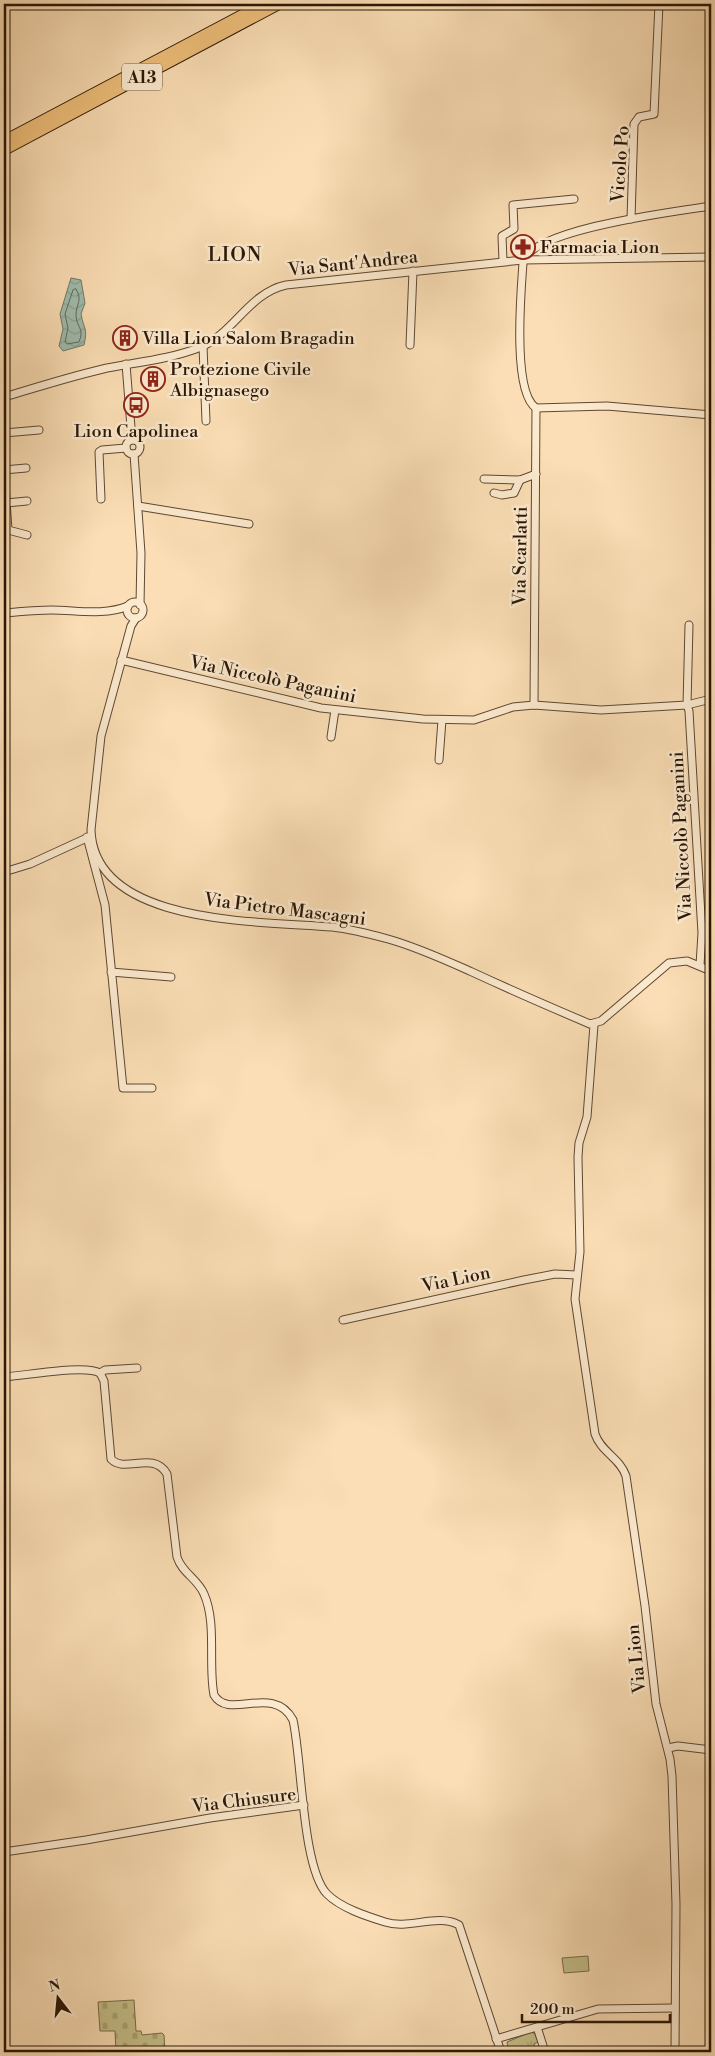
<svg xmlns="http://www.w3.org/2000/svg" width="715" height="2056" font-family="'Libre Bodoni',serif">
  <defs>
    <pattern id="cemetery-stones" width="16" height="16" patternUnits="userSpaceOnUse" patternTransform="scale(1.25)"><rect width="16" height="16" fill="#c5bf89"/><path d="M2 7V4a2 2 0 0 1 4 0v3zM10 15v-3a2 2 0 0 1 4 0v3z" fill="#a9a375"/></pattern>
    <pattern id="park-tufts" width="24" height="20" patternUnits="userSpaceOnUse" patternTransform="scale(1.25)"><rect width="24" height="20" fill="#c5bf89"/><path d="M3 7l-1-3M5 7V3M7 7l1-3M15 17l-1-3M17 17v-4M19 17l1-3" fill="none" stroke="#a9a375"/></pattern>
    <pattern id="water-waves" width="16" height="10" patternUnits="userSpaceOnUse" patternTransform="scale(1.25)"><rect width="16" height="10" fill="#9fbcad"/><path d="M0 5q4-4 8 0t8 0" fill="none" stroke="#89a193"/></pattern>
  </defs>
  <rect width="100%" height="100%" fill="#fbdeb5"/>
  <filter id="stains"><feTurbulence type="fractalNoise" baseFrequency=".004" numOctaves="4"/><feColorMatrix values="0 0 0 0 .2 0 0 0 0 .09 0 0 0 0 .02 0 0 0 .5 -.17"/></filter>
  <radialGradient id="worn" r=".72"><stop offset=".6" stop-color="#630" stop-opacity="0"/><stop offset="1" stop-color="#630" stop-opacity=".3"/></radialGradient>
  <path fill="url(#cemetery-stones)" stroke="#776a48" d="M 134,2000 L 136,2031 L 141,2031 L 142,2035 L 162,2033 L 164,2035 L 165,2052 L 116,2052 L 115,2031 L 100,2031 L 98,2002 Z"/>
  <path fill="url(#park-tufts)" stroke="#776a48" d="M 531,2032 L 535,2034 L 538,2042 L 534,2044 L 536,2052 L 509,2052 L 507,2042 Z"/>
  <path fill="#c5bf89" stroke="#776a48" d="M 588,1956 L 589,1971 L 564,1973 L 562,1958 Z"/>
  <path fill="url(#water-waves)" stroke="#707a6a" d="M 71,278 L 81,280 L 85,303 L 81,314 C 84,330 88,328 84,345 L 63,351 L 59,346 L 63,329 L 60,314 Z"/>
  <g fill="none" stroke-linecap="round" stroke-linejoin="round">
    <path stroke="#64695a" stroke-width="1" d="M 76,289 C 83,301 76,304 76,315 C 76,327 85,328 79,342 L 67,344 L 65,342 L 68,328 L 65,314 L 73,290 Z"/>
    <defs>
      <g id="minor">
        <path d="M 711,206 C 679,211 529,229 523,263 C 521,291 512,392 536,408 L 607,406 L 711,415"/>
        <path d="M 631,219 L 634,124 L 639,117 L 654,114 L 659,4"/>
        <path d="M 503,261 L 502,236 L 514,229 L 513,205 L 574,199"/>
        <path d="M 410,345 L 413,271"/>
        <path d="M 203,346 L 206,421"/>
        <path d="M 126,364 L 132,440"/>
        <path d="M 4,397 C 38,387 72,376 107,368 C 138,362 171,359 201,347 C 234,333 249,293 286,285 L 523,260 L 711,257"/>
        <path d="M 4,433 L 39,430"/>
        <circle cx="133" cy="447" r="7"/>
        <path d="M 134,454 L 141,553 L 140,605"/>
        <path d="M 4,470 L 26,468"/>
        <path d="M 4,471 L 8,530 L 27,535"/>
        <path d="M 484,479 L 520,480 L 536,474"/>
        <path d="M 494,493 L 502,495 L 514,493 L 520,480"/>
        <path d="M 101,499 L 99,452 L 102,450 L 126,448"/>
        <path d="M 6,503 L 27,501"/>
        <path d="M 138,506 L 249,524"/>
        <circle cx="135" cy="610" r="8"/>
        <path d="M 4,613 C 19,612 35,610 51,610 C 76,610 104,616 128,606"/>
        <path d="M 136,618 L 131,626 L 101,736 L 91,830 C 94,927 265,921 332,927 C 351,929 370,934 388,939 C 417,947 445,960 472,972 C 511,990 550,1007 590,1024 L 601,1021 L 669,963 L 687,961 L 711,971"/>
        <path d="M 689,625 L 687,705 L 689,711 L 702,933 L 700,965"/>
        <path d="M 121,660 L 321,708 L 423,719 L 474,720 L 513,707 L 534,705 L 601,710 L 687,705 L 711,699"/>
        <path d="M 534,705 L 536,408"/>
        <path d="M 331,737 L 335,710"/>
        <path d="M 439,760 L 442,720"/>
        <path d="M 87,837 L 105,905 L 123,1088 L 152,1088"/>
        <path d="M 4,872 L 30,864 L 91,836"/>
        <path d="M 111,972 L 171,977"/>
        <path d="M 594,1025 L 587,1117 L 579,1143 L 578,1157 L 580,1252 L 575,1299 L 595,1434 C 601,1452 620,1458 626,1476 L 645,1606 L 656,1704 L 670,1759 L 672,1776 L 676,1904 L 675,2052"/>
        <path d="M 343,1320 L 524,1280 L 555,1274 L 577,1275"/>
        <path d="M 100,1373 L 104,1381 L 111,1459 C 125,1474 153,1450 167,1474 L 177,1557 C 182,1573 198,1579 204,1594 C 217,1623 208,1665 214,1695 C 229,1721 273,1683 293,1720 C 302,1760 302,1868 327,1894 C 341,1908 366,1916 385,1922 C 409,1930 437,1913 459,1925 L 501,2052"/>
        <path d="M 4,1377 C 24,1376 85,1364 100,1373 L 105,1370 L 137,1368"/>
        <path d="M 668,1748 L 678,1746 L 711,1750"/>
        <path d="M 4,1852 L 86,1840 L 210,1818 L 304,1805"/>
        <path d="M 537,2027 L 545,2052"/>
        <path d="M 496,2039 L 598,2009 L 675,2008"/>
      </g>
      <g id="highway">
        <path d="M 4,141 L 263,4"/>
        <path d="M 4,150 L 279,4"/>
      </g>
    </defs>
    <use href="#minor" stroke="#5e4832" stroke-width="9"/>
    <use href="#highway" stroke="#291606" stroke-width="12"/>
    <use href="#minor" stroke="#fceacf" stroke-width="7"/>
    <use href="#highway" stroke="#eebf7a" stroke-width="10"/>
  </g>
  <defs>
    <symbol id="pharmacy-ring" viewBox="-11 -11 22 22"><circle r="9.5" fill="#fceacf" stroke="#8f2418" stroke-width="1.5"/><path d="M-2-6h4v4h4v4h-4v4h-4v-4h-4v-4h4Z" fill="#8f2418"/></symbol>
    <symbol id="building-ring" viewBox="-11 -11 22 22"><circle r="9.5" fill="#fceacf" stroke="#8f2418" stroke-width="1.5"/><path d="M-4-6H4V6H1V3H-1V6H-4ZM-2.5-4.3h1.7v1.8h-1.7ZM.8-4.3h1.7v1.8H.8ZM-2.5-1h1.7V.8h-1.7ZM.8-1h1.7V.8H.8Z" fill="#8f2418"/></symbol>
    <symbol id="bus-ring" viewBox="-11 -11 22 22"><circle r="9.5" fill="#fceacf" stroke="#8f2418" stroke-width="1.5"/><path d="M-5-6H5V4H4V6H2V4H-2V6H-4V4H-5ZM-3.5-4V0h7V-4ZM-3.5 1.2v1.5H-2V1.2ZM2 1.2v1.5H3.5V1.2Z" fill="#8f2418"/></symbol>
  </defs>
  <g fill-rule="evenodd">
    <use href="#pharmacy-ring" x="509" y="233" width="28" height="28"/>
    <use href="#building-ring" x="111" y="324" width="28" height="28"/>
    <use href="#building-ring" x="139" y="365" width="28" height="28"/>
    <use href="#bus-ring" x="122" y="391" width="28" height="28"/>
  </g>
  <g text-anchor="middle" stroke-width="5" stroke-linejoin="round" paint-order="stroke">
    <rect fill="#fceacf" stroke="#685642" stroke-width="1" x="122" y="63.5" width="40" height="27" rx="4"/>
    <g font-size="16" font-weight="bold" fill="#291606">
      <text x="142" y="83">A13</text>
    </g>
    <g font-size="18" fill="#291606" stroke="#fceacf">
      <text transform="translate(620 164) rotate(-86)" y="6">Vicolo Po</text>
      <text transform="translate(353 263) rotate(-6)" y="6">Via Sant'Andrea</text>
      <text transform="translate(520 556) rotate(-89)" y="6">Via Scarlatti</text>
      <text transform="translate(273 679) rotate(12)" y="6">Via Niccolò Paganini</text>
      <text transform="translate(681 836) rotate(-93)" y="6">Via Niccolò Paganini</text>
      <text transform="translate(285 909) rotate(7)" y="6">Via Pietro Mascagni</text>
      <text transform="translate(456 1279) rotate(-12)" y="6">Via Lion</text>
      <text transform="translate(636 1659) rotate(-96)" y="6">Via Lion</text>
      <text transform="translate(244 1800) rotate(-7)" y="6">Via Chiusure</text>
    </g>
    <g font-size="18" fill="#291606" stroke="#fceacf" text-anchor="start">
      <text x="540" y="253">Farmacia Lion</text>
      <text x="142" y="344">Villa Lion Salom Bragadin</text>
      <text x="170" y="375">Protezione Civile<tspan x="170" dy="21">Albignasego</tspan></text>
      <text x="136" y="437" text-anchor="middle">Lion Capolinea</text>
    </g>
    <g font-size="20" letter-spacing="1" fill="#291606" stroke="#fceacf">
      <text x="235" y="261">LION</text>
    </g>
  </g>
  <rect width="715" height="2056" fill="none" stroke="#fbdeb5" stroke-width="20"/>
  <rect x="5" y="5" width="705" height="2046" fill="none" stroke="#291606" stroke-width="2.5"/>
  <rect x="10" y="10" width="695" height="2036" fill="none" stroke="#291606"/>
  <g transform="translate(58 1998) rotate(344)" stroke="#fceacf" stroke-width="4" paint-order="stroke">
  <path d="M0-4L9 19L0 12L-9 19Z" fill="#291606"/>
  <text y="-8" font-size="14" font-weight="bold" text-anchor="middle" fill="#291606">N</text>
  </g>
  <path d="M522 2014v8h148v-8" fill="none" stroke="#291606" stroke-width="2.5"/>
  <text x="530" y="2014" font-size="15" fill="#291606" stroke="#fceacf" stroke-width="4" paint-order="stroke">200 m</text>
  <rect width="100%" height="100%" filter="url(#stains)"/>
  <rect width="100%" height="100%" fill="url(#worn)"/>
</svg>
